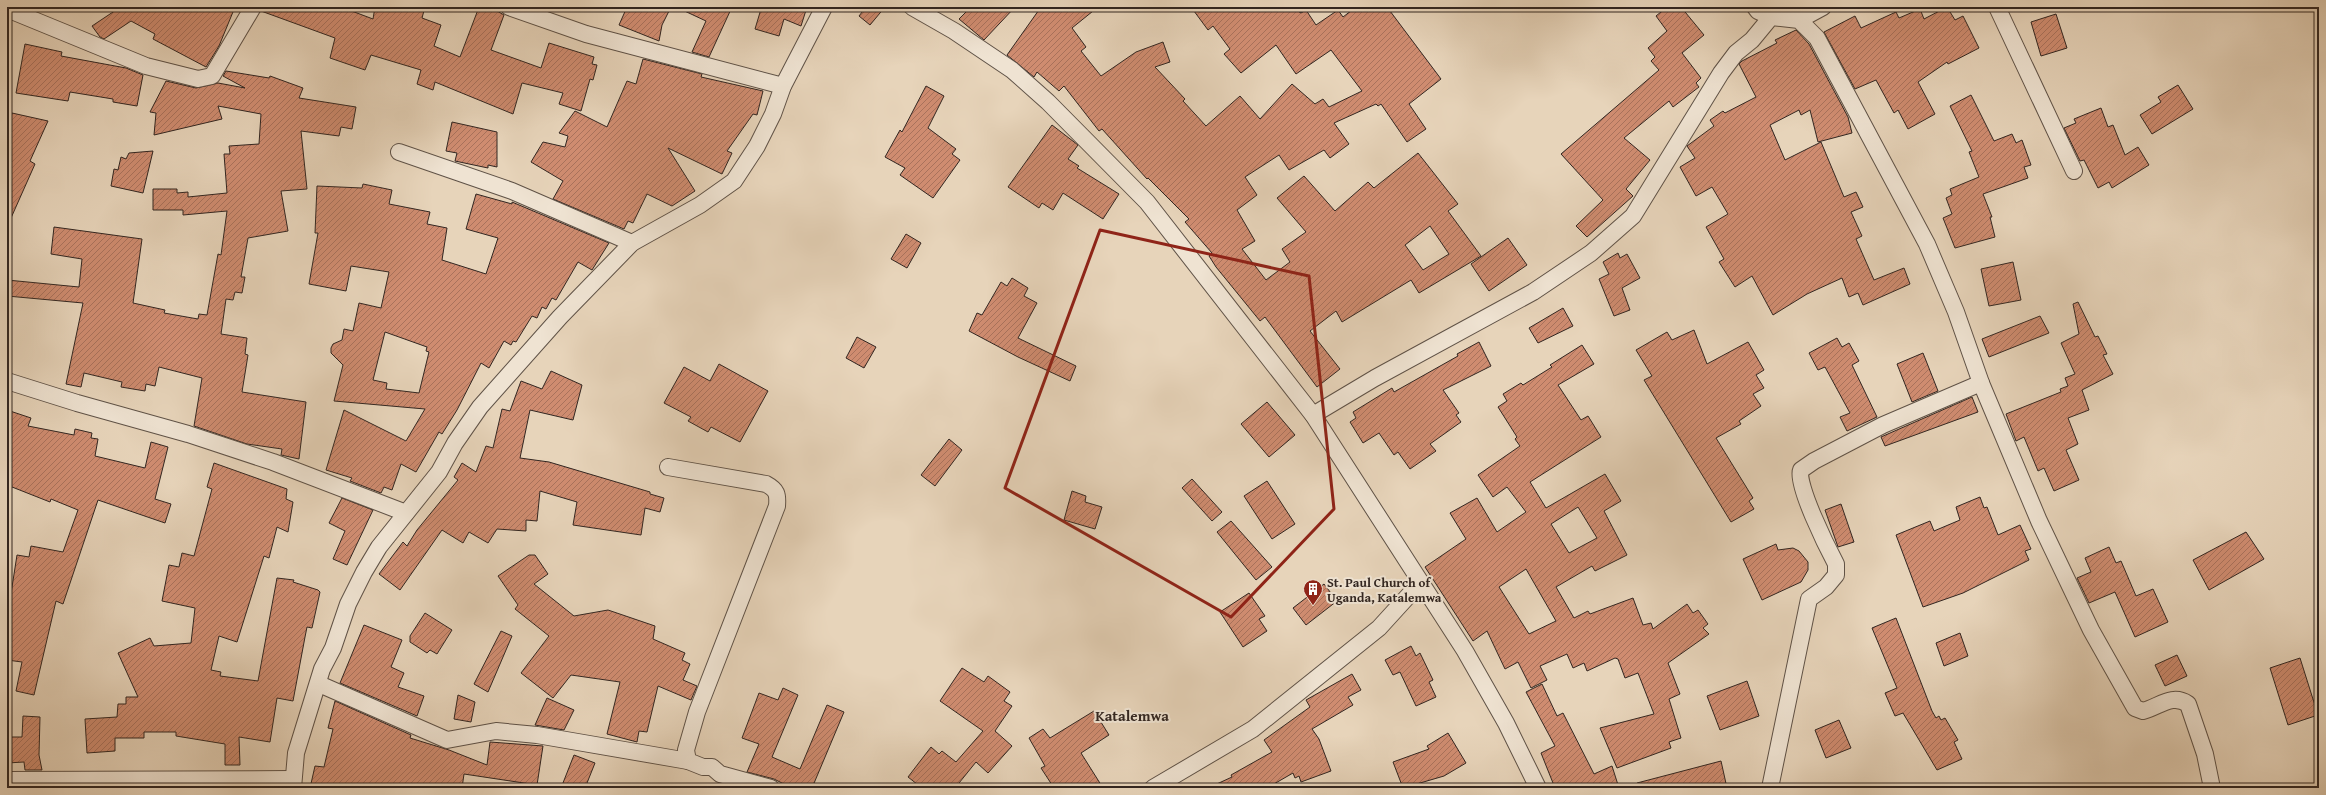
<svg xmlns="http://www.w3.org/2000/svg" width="2326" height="795" font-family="'Gentium Book Plus',serif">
  <defs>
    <pattern id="building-hatch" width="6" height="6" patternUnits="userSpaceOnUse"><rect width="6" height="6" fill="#cf8c70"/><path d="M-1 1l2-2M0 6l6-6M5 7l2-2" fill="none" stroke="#a9725c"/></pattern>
  </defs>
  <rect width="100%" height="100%" fill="#e7d4ba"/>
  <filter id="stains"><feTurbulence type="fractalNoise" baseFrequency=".005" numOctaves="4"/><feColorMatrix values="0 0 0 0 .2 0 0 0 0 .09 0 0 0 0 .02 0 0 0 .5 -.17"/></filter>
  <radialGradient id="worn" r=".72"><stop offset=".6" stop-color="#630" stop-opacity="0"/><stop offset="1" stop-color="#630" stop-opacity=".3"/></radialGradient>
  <g fill="url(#building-hatch)" stroke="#322621" fill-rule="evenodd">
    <path d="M 103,7 L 235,7 L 219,46 L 206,67 L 153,39 L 155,34 L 131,21 L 104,39 L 100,37 L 92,26 L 113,12 Z"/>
    <path d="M 262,7 L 341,7 L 373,19 L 375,7 L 425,7 L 422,18 L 441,25 L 434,46 L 460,57 L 479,7 L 490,7 L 504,15 L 491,50 L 541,68 L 549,43 L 594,57 L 592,64 L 597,65 L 593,80 L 590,79 L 581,111 L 559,104 L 563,93 L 522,83 L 513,114 L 435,82 L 433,90 L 417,84 L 421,70 L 371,55 L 365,70 L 330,58 L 335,38 L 261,11 Z"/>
    <path d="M 627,7 L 671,7 L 662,25 L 659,41 L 619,25 Z"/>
    <path d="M 676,7 L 732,7 L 709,57 L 692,52 L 706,21 Z"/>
    <path d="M 757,7 L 807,7 L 801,26 L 784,19 L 779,36 L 755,29 L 761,9 Z"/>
    <path d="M 866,7 L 885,7 L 870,25 L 859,16 Z"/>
    <path d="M 971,7 L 1015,7 L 984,40 L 959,19 Z"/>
    <path d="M 1041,7 L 1098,7 L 1072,28 L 1086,47 L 1081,51 L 1101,76 L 1136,52 L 1163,42 L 1170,62 L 1155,67 L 1185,99 L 1183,101 L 1206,126 L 1240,96 L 1260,119 L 1292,84 L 1315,104 L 1323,99 L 1329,107 L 1362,91 L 1331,50 L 1296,74 L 1276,45 L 1241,73 L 1224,54 L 1230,49 L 1213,26 L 1208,30 L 1191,7 L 1291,7 L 1301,13 L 1306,10 L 1316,25 L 1338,10 L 1343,17 L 1356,7 L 1387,7 L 1441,79 L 1409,104 L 1426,129 L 1407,142 L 1381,104 L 1378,106 L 1376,104 L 1334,123 L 1349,144 L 1330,158 L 1324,150 L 1289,170 L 1279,155 L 1245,177 L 1257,195 L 1237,210 L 1255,241 L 1242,249 L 1266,280 L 1290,262 L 1282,249 L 1306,232 L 1277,198 L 1304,176 L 1335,211 L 1368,182 L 1374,188 L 1418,153 L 1458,204 L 1448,211 L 1481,256 L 1419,293 L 1411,280 L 1342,322 L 1336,311 L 1310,331 L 1340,369 L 1317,387 L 1265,317 L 1260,321 L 1216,267 L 1209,256 L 1212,253 L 1185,222 L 1189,219 L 1148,178 L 1147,179 L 1102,129 L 1099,131 L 1064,86 L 1059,91 L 1037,72 L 1034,77 L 1007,55 ZM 1430,226 L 1449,254 L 1423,270 L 1405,245 Z"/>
    <path d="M 1667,7 L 1681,7 L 1704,35 L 1682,53 L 1701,78 L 1696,83 L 1699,87 L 1673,107 L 1669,101 L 1624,138 L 1650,160 L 1626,189 L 1633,196 L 1587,237 L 1576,226 L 1603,200 L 1561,154 L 1659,70 L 1651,61 L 1655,57 L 1648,48 L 1667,31 L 1656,16 Z"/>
    <path d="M 1947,7 L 1955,20 L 1963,16 L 1979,48 L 1948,64 L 1947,62 L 1918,82 L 1935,114 L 1908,129 L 1898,110 L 1894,113 L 1876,80 L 1855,89 L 1824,32 L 1855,16 L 1861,28 L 1896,12 L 1899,18 L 1920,9 L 1924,19 Z"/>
    <path d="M 2056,14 L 2067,48 L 2041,56 L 2031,22 Z"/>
    <path d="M 1796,30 L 1809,44 L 1848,117 L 1852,133 L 1818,142 L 1810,110 L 1801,115 L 1799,110 L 1770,125 L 1785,160 L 1821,142 L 1844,197 L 1856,192 L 1863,207 L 1851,212 L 1862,236 L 1856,239 L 1874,280 L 1904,268 L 1910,284 L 1863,305 L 1858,293 L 1849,297 L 1842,278 L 1807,294 L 1773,315 L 1752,276 L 1735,287 L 1719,262 L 1724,259 L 1706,227 L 1728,214 L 1712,187 L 1696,196 L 1680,167 L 1695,158 L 1687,146 L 1714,126 L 1710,120 L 1723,111 L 1725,113 L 1756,97 L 1739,64 L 1742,61 L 1777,43 L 1775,40 Z"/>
    <path d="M 25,44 L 62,52 L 61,56 L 126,68 L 143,75 L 137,106 L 113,102 L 113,99 L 70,92 L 68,101 L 16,93 Z"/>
    <path d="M 643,59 L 702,74 L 701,77 L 763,91 L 757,115 L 753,114 L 727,151 L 732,153 L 722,174 L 668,148 L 695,191 L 672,206 L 647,194 L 633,223 L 628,221 L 624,229 L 553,199 L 563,181 L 531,162 L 543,142 L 565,147 L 568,136 L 559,133 L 575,111 L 607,127 L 627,81 L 636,84 Z"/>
    <path d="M 226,71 L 269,78 L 270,76 L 303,88 L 299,98 L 356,107 L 352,129 L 341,127 L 339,136 L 301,131 L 307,189 L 281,191 L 288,231 L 248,238 L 241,277 L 245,277 L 242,293 L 235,292 L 233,300 L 226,299 L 221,334 L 247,338 L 245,354 L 248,355 L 242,392 L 306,402 L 299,459 L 281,455 L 282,449 L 247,444 L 194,426 L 202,378 L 159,367 L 155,386 L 146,384 L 145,391 L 121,387 L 122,382 L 84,373 L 81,387 L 66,384 L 83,303 L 7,296 L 7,280 L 79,287 L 82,259 L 51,254 L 54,227 L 142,239 L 133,303 L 165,310 L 164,313 L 198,319 L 199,314 L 207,315 L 218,254 L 221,255 L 227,211 L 183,215 L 183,210 L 153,210 L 153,189 L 177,189 L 177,193 L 188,192 L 188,197 L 227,193 L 224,154 L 230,154 L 229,146 L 259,144 L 261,114 L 218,106 L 222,119 L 154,135 L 156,113 L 150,112 L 166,81 L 196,88 L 218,83 L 245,88 L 223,76 Z"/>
    <path d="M 2178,85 L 2193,109 L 2152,134 L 2140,115 L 2161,102 L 2158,97 Z"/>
    <path d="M 926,86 L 944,96 L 928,128 L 956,149 L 952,154 L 960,160 L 933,198 L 900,175 L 905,168 L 885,157 L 900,130 L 902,132 Z"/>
    <path d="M 1971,95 L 1994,141 L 2012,134 L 2016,143 L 2022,140 L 2031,165 L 2024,167 L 2028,178 L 1983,194 L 1992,217 L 1990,217 L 1995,237 L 1955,248 L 1943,218 L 1952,214 L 1946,198 L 1952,195 L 1950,189 L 1979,177 L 1969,152 L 1972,151 L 1950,106 Z"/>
    <path d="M 2101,108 L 2108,127 L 2113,125 L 2125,155 L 2138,147 L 2149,165 L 2112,188 L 2109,182 L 2098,188 L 2084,160 L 2080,161 L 2064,128 L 2076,123 L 2074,119 Z"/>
    <path d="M 12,113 L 48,121 L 30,161 L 35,164 L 7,227 L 7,139 Z"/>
    <path d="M 452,122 L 497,132 L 497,167 L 488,165 L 488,168 L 455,161 L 457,153 L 446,151 Z"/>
    <path d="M 1052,125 L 1078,145 L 1068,159 L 1079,166 L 1077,168 L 1119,194 L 1103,219 L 1063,193 L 1053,210 L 1042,203 L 1039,208 L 1008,187 Z"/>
    <path d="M 153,151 L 143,193 L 111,186 L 114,169 L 118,170 L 121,157 L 126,159 L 129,153 Z"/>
    <path d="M 363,184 L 392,190 L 389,204 L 430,212 L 427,224 L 447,228 L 442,260 L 486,274 L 498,238 L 466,229 L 476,194 L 512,204 L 512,202 L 609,243 L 592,270 L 578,262 L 556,300 L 552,298 L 546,309 L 542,307 L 537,318 L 532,316 L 516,342 L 513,341 L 511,345 L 504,341 L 489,368 L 481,363 L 457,410 L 442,434 L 439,432 L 416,472 L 401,464 L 392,490 L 384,487 L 381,493 L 350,481 L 352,478 L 326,470 L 344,410 L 406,441 L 425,409 L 334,401 L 343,365 L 331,353 L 331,348 L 333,344 L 342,340 L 344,329 L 353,331 L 359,303 L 381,308 L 389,272 L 351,266 L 346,291 L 309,284 L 318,233 L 315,233 L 317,186 L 362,188 ZM 385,332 L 427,347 L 426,351 L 429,352 L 419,393 L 386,389 L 387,383 L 373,380 Z"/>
    <path d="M 906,234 L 921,243 L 907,268 L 891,259 Z"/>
    <path d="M 1508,238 L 1527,265 L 1489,291 L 1471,264 Z"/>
    <path d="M 1618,253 L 1620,258 L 1627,254 L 1640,278 L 1622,288 L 1630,310 L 1614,316 L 1599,279 L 1609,274 L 1603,262 Z"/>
    <path d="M 2013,262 L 2021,300 L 1989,306 L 1981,269 Z"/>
    <path d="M 1012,278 L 1028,288 L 1024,296 L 1037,303 L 1018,338 L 1076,366 L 1070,381 L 1018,357 L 969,331 L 977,313 L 982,315 L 1001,282 L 1007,286 Z"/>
    <path d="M 2078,302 L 2095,337 L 2098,336 L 2107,354 L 2103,355 L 2113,374 L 2082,390 L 2089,410 L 2068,418 L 2078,444 L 2066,450 L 2079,480 L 2054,491 L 2044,468 L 2038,471 L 2024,437 L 2016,441 L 2006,414 L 2061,392 L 2060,389 L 2068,386 L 2065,378 L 2075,374 L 2061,343 L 2079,334 L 2073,304 Z"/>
    <path d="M 1563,308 L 1573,326 L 1538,343 L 1529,328 Z"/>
    <path d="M 2040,316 L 2049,333 L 1989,357 L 1982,339 Z"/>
    <path d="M 1694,330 L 1707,364 L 1748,342 L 1764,370 L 1756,375 L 1764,388 L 1753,394 L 1761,406 L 1739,421 L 1741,424 L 1716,438 L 1753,498 L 1749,501 L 1754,509 L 1731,522 L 1644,380 L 1652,376 L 1636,350 L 1667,332 L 1672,340 Z"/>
    <path d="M 857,337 L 876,347 L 864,368 L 846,358 Z"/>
    <path d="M 1837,338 L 1842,347 L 1849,343 L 1859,361 L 1852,365 L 1877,417 L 1847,431 L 1840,417 L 1850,413 L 1825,367 L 1818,370 L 1809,353 Z"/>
    <path d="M 1479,342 L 1491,366 L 1443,390 L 1459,413 L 1456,415 L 1461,422 L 1430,444 L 1436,451 L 1410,469 L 1398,452 L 1394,455 L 1379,433 L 1363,443 L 1350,422 L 1356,418 L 1353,412 L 1392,388 L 1394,392 L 1458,356 L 1457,354 Z"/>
    <path d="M 1582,345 L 1594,364 L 1558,385 L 1581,420 L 1588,416 L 1601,437 L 1530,482 L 1546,508 L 1605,474 L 1621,501 L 1604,511 L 1627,555 L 1595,571 L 1592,566 L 1556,587 L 1574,618 L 1588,611 L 1590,614 L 1633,598 L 1643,625 L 1651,623 L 1653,629 L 1687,604 L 1693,613 L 1698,610 L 1708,624 L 1703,628 L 1709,634 L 1668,663 L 1680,694 L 1669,699 L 1681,738 L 1669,742 L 1671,748 L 1617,768 L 1600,728 L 1654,714 L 1638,673 L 1625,678 L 1618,659 L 1615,658 L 1587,671 L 1584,663 L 1573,668 L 1567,654 L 1540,666 L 1547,680 L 1531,688 L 1518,662 L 1505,669 L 1487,631 L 1473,641 L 1425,567 L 1466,539 L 1450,513 L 1477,498 L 1497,532 L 1526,512 L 1507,487 L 1493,497 L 1478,475 L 1520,446 L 1515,439 L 1517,437 L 1498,407 L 1507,401 L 1503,394 L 1521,383 L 1523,385 L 1552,367 L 1550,365 ZM 1578,507 L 1597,538 L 1569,553 L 1551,524 ZM 1526,569 L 1556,621 L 1529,634 L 1499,587 Z"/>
    <path d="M 1923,353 L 1938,391 L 1912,402 L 1897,364 Z"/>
    <path d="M 719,364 L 768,391 L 740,442 L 711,427 L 708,432 L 688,421 L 691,417 L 664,403 L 684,367 L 710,381 Z"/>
    <path d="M 551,371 L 582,385 L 573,420 L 530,410 L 520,458 L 549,462 L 650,492 L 650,494 L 664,498 L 660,512 L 645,508 L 641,535 L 573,525 L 577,502 L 540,491 L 537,521 L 526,520 L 526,531 L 497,529 L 488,543 L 469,532 L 463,543 L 442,530 L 400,590 L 379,574 L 403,542 L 407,546 L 417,530 L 458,480 L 454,477 L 462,463 L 476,472 L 486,446 L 493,448 L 502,409 L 510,411 L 521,381 L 542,389 Z"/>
    <path d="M 1972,397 L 1978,412 L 1885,446 L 1881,437 Z"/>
    <path d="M 1267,402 L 1295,435 L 1269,457 L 1241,424 Z"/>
    <path d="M 7,410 L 31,418 L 28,426 L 74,435 L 75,429 L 92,433 L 91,438 L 98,439 L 95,456 L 145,468 L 151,442 L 168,447 L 155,499 L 171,504 L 165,523 L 98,500 L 63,604 L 56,601 L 34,695 L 16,691 L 22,662 L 7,660 L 7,599 L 10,600 L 17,555 L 29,557 L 31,546 L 63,552 L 78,510 L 51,499 L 50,502 L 7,485 Z"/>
    <path d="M 949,439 L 962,450 L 935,486 L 921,475 Z"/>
    <path d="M 214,463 L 287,489 L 286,499 L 293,502 L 288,532 L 277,527 L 269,558 L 264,556 L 237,642 L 219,636 L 211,670 L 221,672 L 220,676 L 258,681 L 277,578 L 294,580 L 293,582 L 318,590 L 320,592 L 312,628 L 307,627 L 305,637 L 293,701 L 277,698 L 270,742 L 239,737 L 240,765 L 225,765 L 225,744 L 176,736 L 176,732 L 144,732 L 144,738 L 115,738 L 115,751 L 87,753 L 85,719 L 117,717 L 118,704 L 126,704 L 126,697 L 138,697 L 118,653 L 150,638 L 154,646 L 191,643 L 195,608 L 162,601 L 169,565 L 179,567 L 182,553 L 194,556 L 212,489 L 207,487 Z"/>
    <path d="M 1192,479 L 1222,512 L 1212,521 L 1182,488 Z"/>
    <path d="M 1267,481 L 1295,524 L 1272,539 L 1244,496 Z"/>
    <path d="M 1072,491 L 1086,496 L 1085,502 L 1102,507 L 1095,529 L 1064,520 Z"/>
    <path d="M 1980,497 L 1984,508 L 1987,507 L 1998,535 L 2020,525 L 2031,549 L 2025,551 L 2029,560 L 1963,593 L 1923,607 L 1896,535 L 1930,521 L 1934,531 L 1960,520 L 1956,507 Z"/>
    <path d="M 342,498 L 373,510 L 347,565 L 333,559 L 345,531 L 329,523 Z"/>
    <path d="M 1841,504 L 1854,542 L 1838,547 L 1825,510 Z"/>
    <path d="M 1231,521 L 1272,567 L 1256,580 L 1217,532 Z"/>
    <path d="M 2246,532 L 2264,559 L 2209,590 L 2193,560 Z"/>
    <path d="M 1776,544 L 1778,550 L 1793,548 L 1799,551 L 1808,562 L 1808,570 L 1801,582 L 1762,600 L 1743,559 Z"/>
    <path d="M 2109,547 L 2116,563 L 2121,561 L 2136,596 L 2153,589 L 2168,622 L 2135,637 L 2115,592 L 2089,603 L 2077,578 L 2091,572 L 2085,558 Z"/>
    <path d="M 529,555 L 535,555 L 548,574 L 534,584 L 574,616 L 608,610 L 655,626 L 653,639 L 685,653 L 682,660 L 690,664 L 683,680 L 697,686 L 691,700 L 658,686 L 647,732 L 639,731 L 637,742 L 607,734 L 620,682 L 571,675 L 553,698 L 521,673 L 549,636 L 515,609 L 518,605 L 498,576 Z"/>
    <path d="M 1324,584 L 1337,601 L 1306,625 L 1293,608 Z"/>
    <path d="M 1249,593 L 1265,616 L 1259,619 L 1267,631 L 1243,647 L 1220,612 Z"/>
    <path d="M 425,613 L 452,630 L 437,654 L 430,650 L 427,653 L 410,642 L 410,636 Z"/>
    <path d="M 1896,618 L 1932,711 L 1936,718 L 1939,716 L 1941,720 L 1945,718 L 1958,740 L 1954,742 L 1962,759 L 1937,770 L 1903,713 L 1895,716 L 1885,693 L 1897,688 L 1872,628 Z"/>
    <path d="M 364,625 L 402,640 L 391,667 L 404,673 L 398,687 L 424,696 L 417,716 L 340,683 Z"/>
    <path d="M 501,631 L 512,636 L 488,692 L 474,684 Z"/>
    <path d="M 1960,633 L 1968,656 L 1944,666 L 1936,643 Z"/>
    <path d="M 1411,646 L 1416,656 L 1420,653 L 1433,680 L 1429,682 L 1436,697 L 1416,706 L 1400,672 L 1393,675 L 1385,660 Z"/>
    <path d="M 2177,655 L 2187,676 L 2165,686 L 2155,665 Z"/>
    <path d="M 2300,658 L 2318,715 L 2288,725 L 2270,668 Z"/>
    <path d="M 962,668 L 984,682 L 988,676 L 1010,692 L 1004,701 L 1012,706 L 995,731 L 1012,746 L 988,773 L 976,762 L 955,788 L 922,788 L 908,777 L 931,747 L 939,754 L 942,751 L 956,762 L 983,731 L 940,701 Z"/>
    <path d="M 1352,674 L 1361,690 L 1348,697 L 1353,705 L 1312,729 L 1319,739 L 1331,771 L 1301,782 L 1299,776 L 1295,778 L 1293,773 L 1267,788 L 1208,788 L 1232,777 L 1231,775 L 1272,752 L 1264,740 L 1310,707 L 1306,700 Z"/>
    <path d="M 1747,681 L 1759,716 L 1720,730 L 1707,696 Z"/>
    <path d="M 1542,684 L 1557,716 L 1563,713 L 1594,774 L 1612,766 L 1619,788 L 1555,788 L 1541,753 L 1555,746 L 1526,692 Z"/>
    <path d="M 783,688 L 798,695 L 772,757 L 800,769 L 827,705 L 844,712 L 812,788 L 792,788 L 774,779 L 747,772 L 759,744 L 742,738 L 759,693 L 778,700 Z"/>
    <path d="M 458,695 L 475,702 L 471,722 L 454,719 Z"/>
    <path d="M 547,698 L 574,710 L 564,730 L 535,725 Z"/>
    <path d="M 335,701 L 411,735 L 410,738 L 449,750 L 487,765 L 490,742 L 543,746 L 537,785 L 464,774 L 462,788 L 310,788 L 315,766 L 324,767 L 333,729 L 328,728 Z"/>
    <path d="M 1094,711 L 1109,735 L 1081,753 L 1103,788 L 1054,788 L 1041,768 L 1045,766 L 1029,738 L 1043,729 L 1050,738 Z"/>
    <path d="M 23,716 L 40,717 L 39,755 L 42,770 L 25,770 L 24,762 L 7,763 L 7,737 L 22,737 Z"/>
    <path d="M 1839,720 L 1851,748 L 1826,758 L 1815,730 Z"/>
    <path d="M 1448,733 L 1466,763 L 1444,776 L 1403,788 L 1393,762 L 1429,749 L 1427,746 Z"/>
    <path d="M 574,755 L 595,763 L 585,788 L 561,788 Z"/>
    <path d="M 1721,761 L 1727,788 L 1638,788 L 1637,783 Z"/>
  </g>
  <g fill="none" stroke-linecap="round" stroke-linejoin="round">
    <defs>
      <g id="minor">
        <path d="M 509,7 L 586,34 L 783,86"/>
        <path d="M 912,7 L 954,31 L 1012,70 L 1048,102 L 1147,202 L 1313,415 L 1465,651 L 1506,723 L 1538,788"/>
        <path d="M 1755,7 L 1758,11 L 1771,17"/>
        <path d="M 1997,7 L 2074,171"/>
        <path d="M 7,9 L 146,66 L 198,79 L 212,76 L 253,7"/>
        <path d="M 1799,20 L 1823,7"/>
        <path d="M 399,152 L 512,191 L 632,243"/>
        <path d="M 7,381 L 77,403 L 188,434 L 273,462 L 406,513"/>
        <path d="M 1313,415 L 1375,378 L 1533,292 L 1591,253 L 1633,216 L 1721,73 L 1736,53 L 1752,40 L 1771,17 L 1799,20 L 1817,38 L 1927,244 L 1956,312 L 1981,383 L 2039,521 L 2091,630 L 2135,708 L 2143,711 C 2159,707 2172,693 2188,704 L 2205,754 L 2212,788"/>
        <path d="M 668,467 L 766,484 C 777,490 778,494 777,506 L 697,712 L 686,750 L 688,761 L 703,767 L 712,767 L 720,774 L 771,788"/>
        <path d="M 319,684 L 447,740 L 496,731 L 537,735 L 688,761"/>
        <path d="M 7,780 L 292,779"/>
        <path d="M 293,788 L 296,753 L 322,669 L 333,648 L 348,604 L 364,572 L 379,547 L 439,472 L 455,443 L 480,407 L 560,317 L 632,243 L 700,205 L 734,181 L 757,146 L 773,114 L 783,86 L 824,7"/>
        <path d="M 1153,788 L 1253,729 L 1379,628 L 1420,583"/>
        <path d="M 1770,788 L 1809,599 L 1826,587 L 1836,575 L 1836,564 C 1828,549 1795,483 1801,470 L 1814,461 L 1883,425 L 1981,383"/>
      </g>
    </defs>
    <use href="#minor" stroke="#5f5247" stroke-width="18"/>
    <use href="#minor" stroke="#efe3d2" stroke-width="16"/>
  </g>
  <path fill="none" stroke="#8f2418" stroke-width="3" stroke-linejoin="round" d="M 1100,230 L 1309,276 L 1334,509 L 1231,617 L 1005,488 Z"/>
  <defs>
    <symbol id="building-pin" viewBox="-11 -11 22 30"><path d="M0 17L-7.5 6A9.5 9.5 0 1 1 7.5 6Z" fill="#8f2418" stroke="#efe3d2"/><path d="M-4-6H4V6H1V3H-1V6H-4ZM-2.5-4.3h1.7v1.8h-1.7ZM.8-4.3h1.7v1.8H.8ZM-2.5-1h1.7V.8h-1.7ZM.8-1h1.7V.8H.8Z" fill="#fff"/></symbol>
  </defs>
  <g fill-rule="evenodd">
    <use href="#building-pin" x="1302" y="578" width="22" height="30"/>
  </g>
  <g text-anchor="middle" stroke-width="4" stroke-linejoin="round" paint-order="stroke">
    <g font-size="13" font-weight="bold" fill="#322621" stroke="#efe3d2" text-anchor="start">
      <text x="1327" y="587">St. Paul Church of<tspan x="1327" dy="15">Uganda, Katalemwa</tspan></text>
    </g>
    <g font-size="15" font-weight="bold" fill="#322621" stroke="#efe3d2">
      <text x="1132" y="721">Katalemwa</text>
    </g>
  </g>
  <rect width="2326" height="795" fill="none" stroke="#e7d4ba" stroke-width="24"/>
  <rect x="8" y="8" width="2310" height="779" fill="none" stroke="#322621" stroke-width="2"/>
  <rect x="12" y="12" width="2302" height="771" fill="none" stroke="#322621"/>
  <rect width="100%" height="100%" filter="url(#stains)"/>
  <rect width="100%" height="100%" fill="url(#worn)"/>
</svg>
